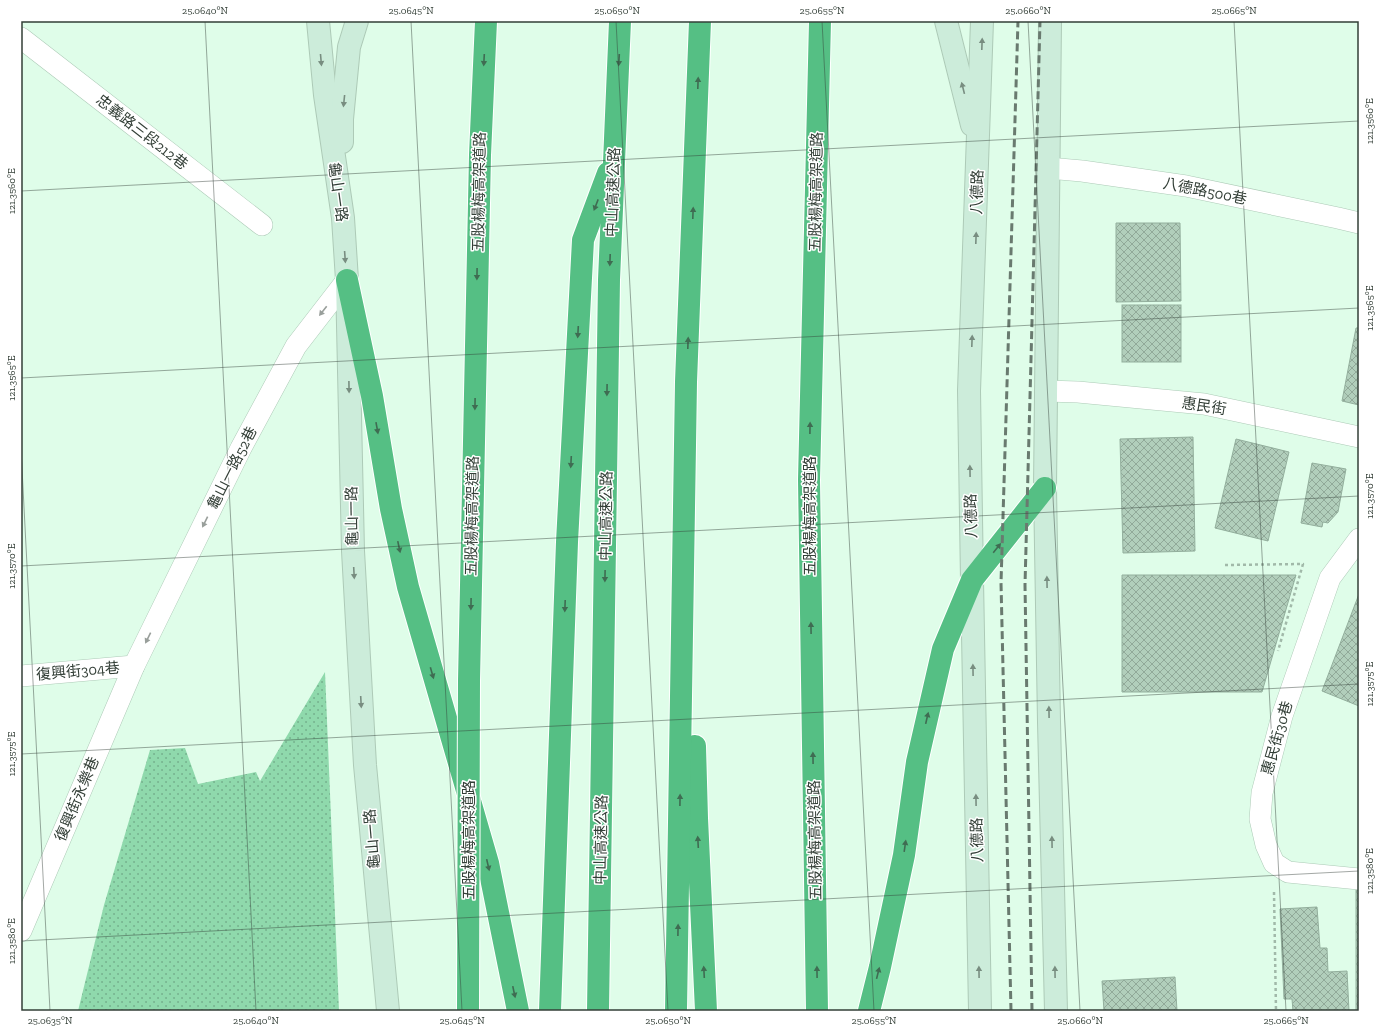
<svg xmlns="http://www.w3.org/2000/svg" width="1380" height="1032" font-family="'Zilla Slab','Noto Sans TC',serif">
  <defs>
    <pattern id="grass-dots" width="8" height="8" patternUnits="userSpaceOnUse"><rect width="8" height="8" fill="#8fd9ac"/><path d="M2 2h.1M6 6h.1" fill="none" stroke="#75b18d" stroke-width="1.8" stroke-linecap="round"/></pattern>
    <pattern id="building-cross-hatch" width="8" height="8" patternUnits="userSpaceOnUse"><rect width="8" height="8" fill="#b1cebb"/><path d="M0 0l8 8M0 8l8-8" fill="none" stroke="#91a999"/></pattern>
  </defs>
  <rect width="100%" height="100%" fill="#dffde9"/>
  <path fill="url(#grass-dots)" d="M 325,672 L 339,1011 L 78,1011 L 104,905 L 150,750 L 185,748 L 198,784 L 256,772 L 260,781 Z"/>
  <g fill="url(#building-cross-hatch)" stroke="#93af9d">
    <path d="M 1116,223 L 1180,223 L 1181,301 L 1116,302 Z"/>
    <rect x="1122" y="305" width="59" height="57"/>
    <path d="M 1356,328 L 1359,328 L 1359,405 L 1342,401 Z"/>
    <path d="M 1193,437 L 1195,551 L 1123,553 L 1120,439 Z"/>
    <path d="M 1236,439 L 1289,452 L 1268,541 L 1215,528 Z"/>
    <path d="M 1312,463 L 1346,469 L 1338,512 L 1328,523 L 1323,522 L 1322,527 L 1301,523 Z"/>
    <path d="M 1122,575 L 1296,575 L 1262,692 L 1122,692 Z"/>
    <path d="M 1359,594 L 1359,706 L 1322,691 Z"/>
    <rect x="1356" y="890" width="3" height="121"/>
    <path d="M 1317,907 L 1320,948 L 1327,948 L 1328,972 L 1347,971 L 1349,1011 L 1293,1011 L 1292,999 L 1284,999 L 1280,909 Z"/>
    <path d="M 1175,977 L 1177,1011 L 1104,1011 L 1102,981 Z"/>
  </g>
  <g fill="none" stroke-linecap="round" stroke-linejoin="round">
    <defs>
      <g id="street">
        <path d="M 21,38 L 262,225"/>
        <path d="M 1048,168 L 1082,171 L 1186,186 L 1338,218 L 1359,223"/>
        <path d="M 1046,391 L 1078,392 L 1204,404 L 1359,437"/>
        <path d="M 1359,539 L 1330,578 L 1282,716 L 1262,793 L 1260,819 L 1266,845 L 1274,863 L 1288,872 L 1359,879"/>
        <path d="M 21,676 L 134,666"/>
        <path d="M 21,931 L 134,666 L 241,448 L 296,346 L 347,280"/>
      </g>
      <g id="secondary">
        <path d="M 318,21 L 325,95 L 343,218 L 347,280 L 353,551 L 365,765 L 388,1011"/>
        <path d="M 946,21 L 972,125"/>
        <path d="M 1050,21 L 1045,488 L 1049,722 L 1056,1011"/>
        <path d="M 342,142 L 342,119 L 349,47 L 357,21"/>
        <path d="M 980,1011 L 972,580 L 969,391 L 982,21"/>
      </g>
      <g id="highway">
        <path d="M 347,280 L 372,396 L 391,509 L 408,587 L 488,863 L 518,1011"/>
        <path d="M 695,746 L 697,818 L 706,1011"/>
        <path d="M 550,1011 L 567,542 L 583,240 L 608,173"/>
        <path d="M 598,1011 L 609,280 L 620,21"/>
        <path d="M 676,1011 L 686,382 L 700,21"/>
        <path d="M 817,1011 L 809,480 L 820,21"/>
        <path d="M 869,1011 L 880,967 L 904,855 L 917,762 L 943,649 L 972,580 L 1045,488"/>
      </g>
    </defs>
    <use href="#street" stroke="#adcab7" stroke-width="22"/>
    <use href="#secondary" stroke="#adcab7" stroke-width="24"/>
    <use href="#highway" stroke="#fff" stroke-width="24"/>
    <g stroke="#a1b9a9" stroke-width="2.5" stroke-dasharray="3 3" stroke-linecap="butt">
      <path d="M 1225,565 L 1303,564 L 1278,651"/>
      <path d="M 1274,892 L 1276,1011"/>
    </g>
    <use href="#street" stroke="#fff" stroke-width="21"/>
    <use href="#secondary" stroke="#ccecda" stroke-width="22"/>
    <use href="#highway" stroke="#55bf84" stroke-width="22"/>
    <g stroke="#697a6f" stroke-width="3" stroke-dasharray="8 4" stroke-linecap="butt">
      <path d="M 1011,1011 L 1001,583 L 1018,21"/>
      <path d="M 1032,1011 L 1025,585 L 1040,21"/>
    </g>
    <defs>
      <path id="highway-bridge" d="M 468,1011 L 469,681 L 480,155 L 486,21"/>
    </defs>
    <use href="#highway-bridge" stroke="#fff" stroke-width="24" stroke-linecap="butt"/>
    <use href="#highway-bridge" stroke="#55bf84" stroke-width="22"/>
  </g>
  <defs><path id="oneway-solid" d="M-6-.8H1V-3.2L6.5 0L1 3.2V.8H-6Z"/></defs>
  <g fill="#788d80">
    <use href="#oneway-solid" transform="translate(982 44) rotate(-88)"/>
    <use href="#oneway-solid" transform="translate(321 60) rotate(85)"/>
    <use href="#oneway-solid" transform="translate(963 88) rotate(-104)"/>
    <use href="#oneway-solid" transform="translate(344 101) rotate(96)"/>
    <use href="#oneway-solid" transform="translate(976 238) rotate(-88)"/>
    <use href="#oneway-solid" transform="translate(345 257) rotate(86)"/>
    <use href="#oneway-solid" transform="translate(972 341) rotate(-88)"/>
    <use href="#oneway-solid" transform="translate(349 387) rotate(89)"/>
    <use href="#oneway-solid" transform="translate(970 471) rotate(-91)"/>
    <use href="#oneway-solid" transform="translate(354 573) rotate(87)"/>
    <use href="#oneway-solid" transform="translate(1047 582) rotate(-91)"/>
    <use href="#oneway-solid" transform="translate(973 670) rotate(-91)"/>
    <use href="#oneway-solid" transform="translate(361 702) rotate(87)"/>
    <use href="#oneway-solid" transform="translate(1049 712) rotate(-91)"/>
    <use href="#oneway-solid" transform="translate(976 800) rotate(-91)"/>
    <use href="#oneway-solid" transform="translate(1052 842) rotate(-91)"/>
    <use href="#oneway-solid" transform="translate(979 972) rotate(-91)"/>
    <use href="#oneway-solid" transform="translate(1055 972) rotate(-91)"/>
  </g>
  <g fill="#3f6c52">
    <use href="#oneway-solid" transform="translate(484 60) rotate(93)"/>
    <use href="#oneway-solid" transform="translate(619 60) rotate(93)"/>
    <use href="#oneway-solid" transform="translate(698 83) rotate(-88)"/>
    <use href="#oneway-solid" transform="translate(596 205) rotate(111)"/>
    <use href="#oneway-solid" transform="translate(693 213) rotate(-88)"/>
    <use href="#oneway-solid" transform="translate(610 260) rotate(92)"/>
    <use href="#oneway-solid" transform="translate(477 274) rotate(91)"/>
    <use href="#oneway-solid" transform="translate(578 332) rotate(93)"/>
    <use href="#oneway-solid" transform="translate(688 343) rotate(-88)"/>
    <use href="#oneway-solid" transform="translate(607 390) rotate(91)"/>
    <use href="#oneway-solid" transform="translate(475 404) rotate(91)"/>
    <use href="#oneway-solid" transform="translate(377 428) rotate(80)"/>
    <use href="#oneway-solid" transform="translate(810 428) rotate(-89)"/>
    <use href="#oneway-solid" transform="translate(571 462) rotate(93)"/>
    <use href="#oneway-solid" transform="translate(399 547) rotate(78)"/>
    <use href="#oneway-solid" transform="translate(997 548) rotate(-51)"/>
    <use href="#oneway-solid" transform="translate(605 576) rotate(91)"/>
    <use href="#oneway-solid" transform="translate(471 604) rotate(91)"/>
    <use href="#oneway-solid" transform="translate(565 606) rotate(92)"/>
    <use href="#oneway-solid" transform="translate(811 628) rotate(-91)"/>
    <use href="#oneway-solid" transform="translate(432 673) rotate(74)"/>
    <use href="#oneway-solid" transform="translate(927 718) rotate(-77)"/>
    <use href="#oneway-solid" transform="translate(813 758) rotate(-91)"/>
    <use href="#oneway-solid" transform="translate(680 800) rotate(-89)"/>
    <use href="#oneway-solid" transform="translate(698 842) rotate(-93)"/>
    <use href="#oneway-solid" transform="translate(905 846) rotate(-82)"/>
    <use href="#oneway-solid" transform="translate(488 865) rotate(77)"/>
    <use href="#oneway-solid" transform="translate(678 930) rotate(-89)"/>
    <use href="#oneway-solid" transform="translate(704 972) rotate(-93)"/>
    <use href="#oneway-solid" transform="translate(817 972) rotate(-91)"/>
    <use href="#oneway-solid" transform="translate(878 973) rotate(-76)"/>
    <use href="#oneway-solid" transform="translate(514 992) rotate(78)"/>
  </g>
  <g fill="#999f9b">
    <use href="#oneway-solid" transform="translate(323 311) rotate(128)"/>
    <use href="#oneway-solid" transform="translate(205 522) rotate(116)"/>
    <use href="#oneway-solid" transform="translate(148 638) rotate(116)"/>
  </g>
  <path fill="none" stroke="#333f37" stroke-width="1" stroke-opacity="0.45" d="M 205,21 L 256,1011M 411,21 L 462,1011M 616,21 L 668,1011M 822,21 L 874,1011M 1028,21 L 1080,1011M 1234,21 L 1286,1011M 21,191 L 1359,121M 21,378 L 1359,308M 21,449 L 50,1011M 21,566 L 1359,496M 21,754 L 1359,684M 21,941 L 1359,871"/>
  <g text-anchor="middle" stroke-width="3" stroke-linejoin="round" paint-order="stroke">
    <g font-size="15" fill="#333f37" stroke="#fff">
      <text transform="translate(142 132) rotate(38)" y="5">忠義路三段212巷</text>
      <text transform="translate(1205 191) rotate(11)" y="5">八德路500巷</text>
      <text transform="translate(338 192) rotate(82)" y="5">龜山一路</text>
      <text transform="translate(479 192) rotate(-89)" y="5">五股楊梅高架道路</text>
      <text transform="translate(613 192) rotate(-88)" y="5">中山高速公路</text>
      <text transform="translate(816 192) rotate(-89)" y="5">五股楊梅高架道路</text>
      <text transform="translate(977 192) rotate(-88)" y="5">八德路</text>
      <text transform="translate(1204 406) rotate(9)" y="5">惠民街</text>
      <text transform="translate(232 468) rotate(-63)" y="5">龜山一路52巷</text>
      <text transform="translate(352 516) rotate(-91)" y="5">龜山一路</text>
      <text transform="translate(472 516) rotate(-89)" y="5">五股楊梅高架道路</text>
      <text transform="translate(606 516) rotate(-89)" y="5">中山高速公路</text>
      <text transform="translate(810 516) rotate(-90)" y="5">五股楊梅高架道路</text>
      <text transform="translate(971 516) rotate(-91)" y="5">八德路</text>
      <text transform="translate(78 671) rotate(-5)" y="5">復興街304巷</text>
      <text transform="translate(1277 738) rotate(-74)" y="5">惠民街30巷</text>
      <text transform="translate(77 799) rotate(-67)" y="5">復興街永樂巷</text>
      <text transform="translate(372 839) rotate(-95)" y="5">龜山一路</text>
      <text transform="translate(469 840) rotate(-90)" y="5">五股楊梅高架道路</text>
      <text transform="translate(601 840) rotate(-89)" y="5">中山高速公路</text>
      <text transform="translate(815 840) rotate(-91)" y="5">五股楊梅高架道路</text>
      <text transform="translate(977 840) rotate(-91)" y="5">八德路</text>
    </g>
  </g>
  <rect width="1380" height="1032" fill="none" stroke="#ffffff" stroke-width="44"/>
  <rect x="22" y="22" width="1336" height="988" fill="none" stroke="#333f37" stroke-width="1.5"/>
  <g font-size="10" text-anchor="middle" fill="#333f37">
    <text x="205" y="14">25.0640°N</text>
    <text x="411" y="14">25.0645°N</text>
    <text x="617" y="14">25.0650°N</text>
    <text x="822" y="14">25.0655°N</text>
    <text x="1028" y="14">25.0660°N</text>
    <text x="1234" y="14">25.0665°N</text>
    <text transform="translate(1369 121) rotate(-90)" y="4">121.3560°E</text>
    <text transform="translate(11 191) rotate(-90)" y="4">121.3560°E</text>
    <text transform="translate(1369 308) rotate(-90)" y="4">121.3565°E</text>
    <text transform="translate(11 378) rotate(-90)" y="4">121.3565°E</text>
    <text transform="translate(1369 496) rotate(-90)" y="4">121.3570°E</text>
    <text transform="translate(11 566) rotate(-90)" y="4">121.3570°E</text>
    <text transform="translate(1369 684) rotate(-90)" y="4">121.3575°E</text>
    <text transform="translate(11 754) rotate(-90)" y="4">121.3575°E</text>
    <text transform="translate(1369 871) rotate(-90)" y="4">121.3580°E</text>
    <text transform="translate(11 941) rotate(-90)" y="4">121.3580°E</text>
    <text x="50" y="1024">25.0635°N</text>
    <text x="256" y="1024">25.0640°N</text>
    <text x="462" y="1024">25.0645°N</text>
    <text x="668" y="1024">25.0650°N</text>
    <text x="874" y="1024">25.0655°N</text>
    <text x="1080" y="1024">25.0660°N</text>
    <text x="1286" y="1024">25.0665°N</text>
  </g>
</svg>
